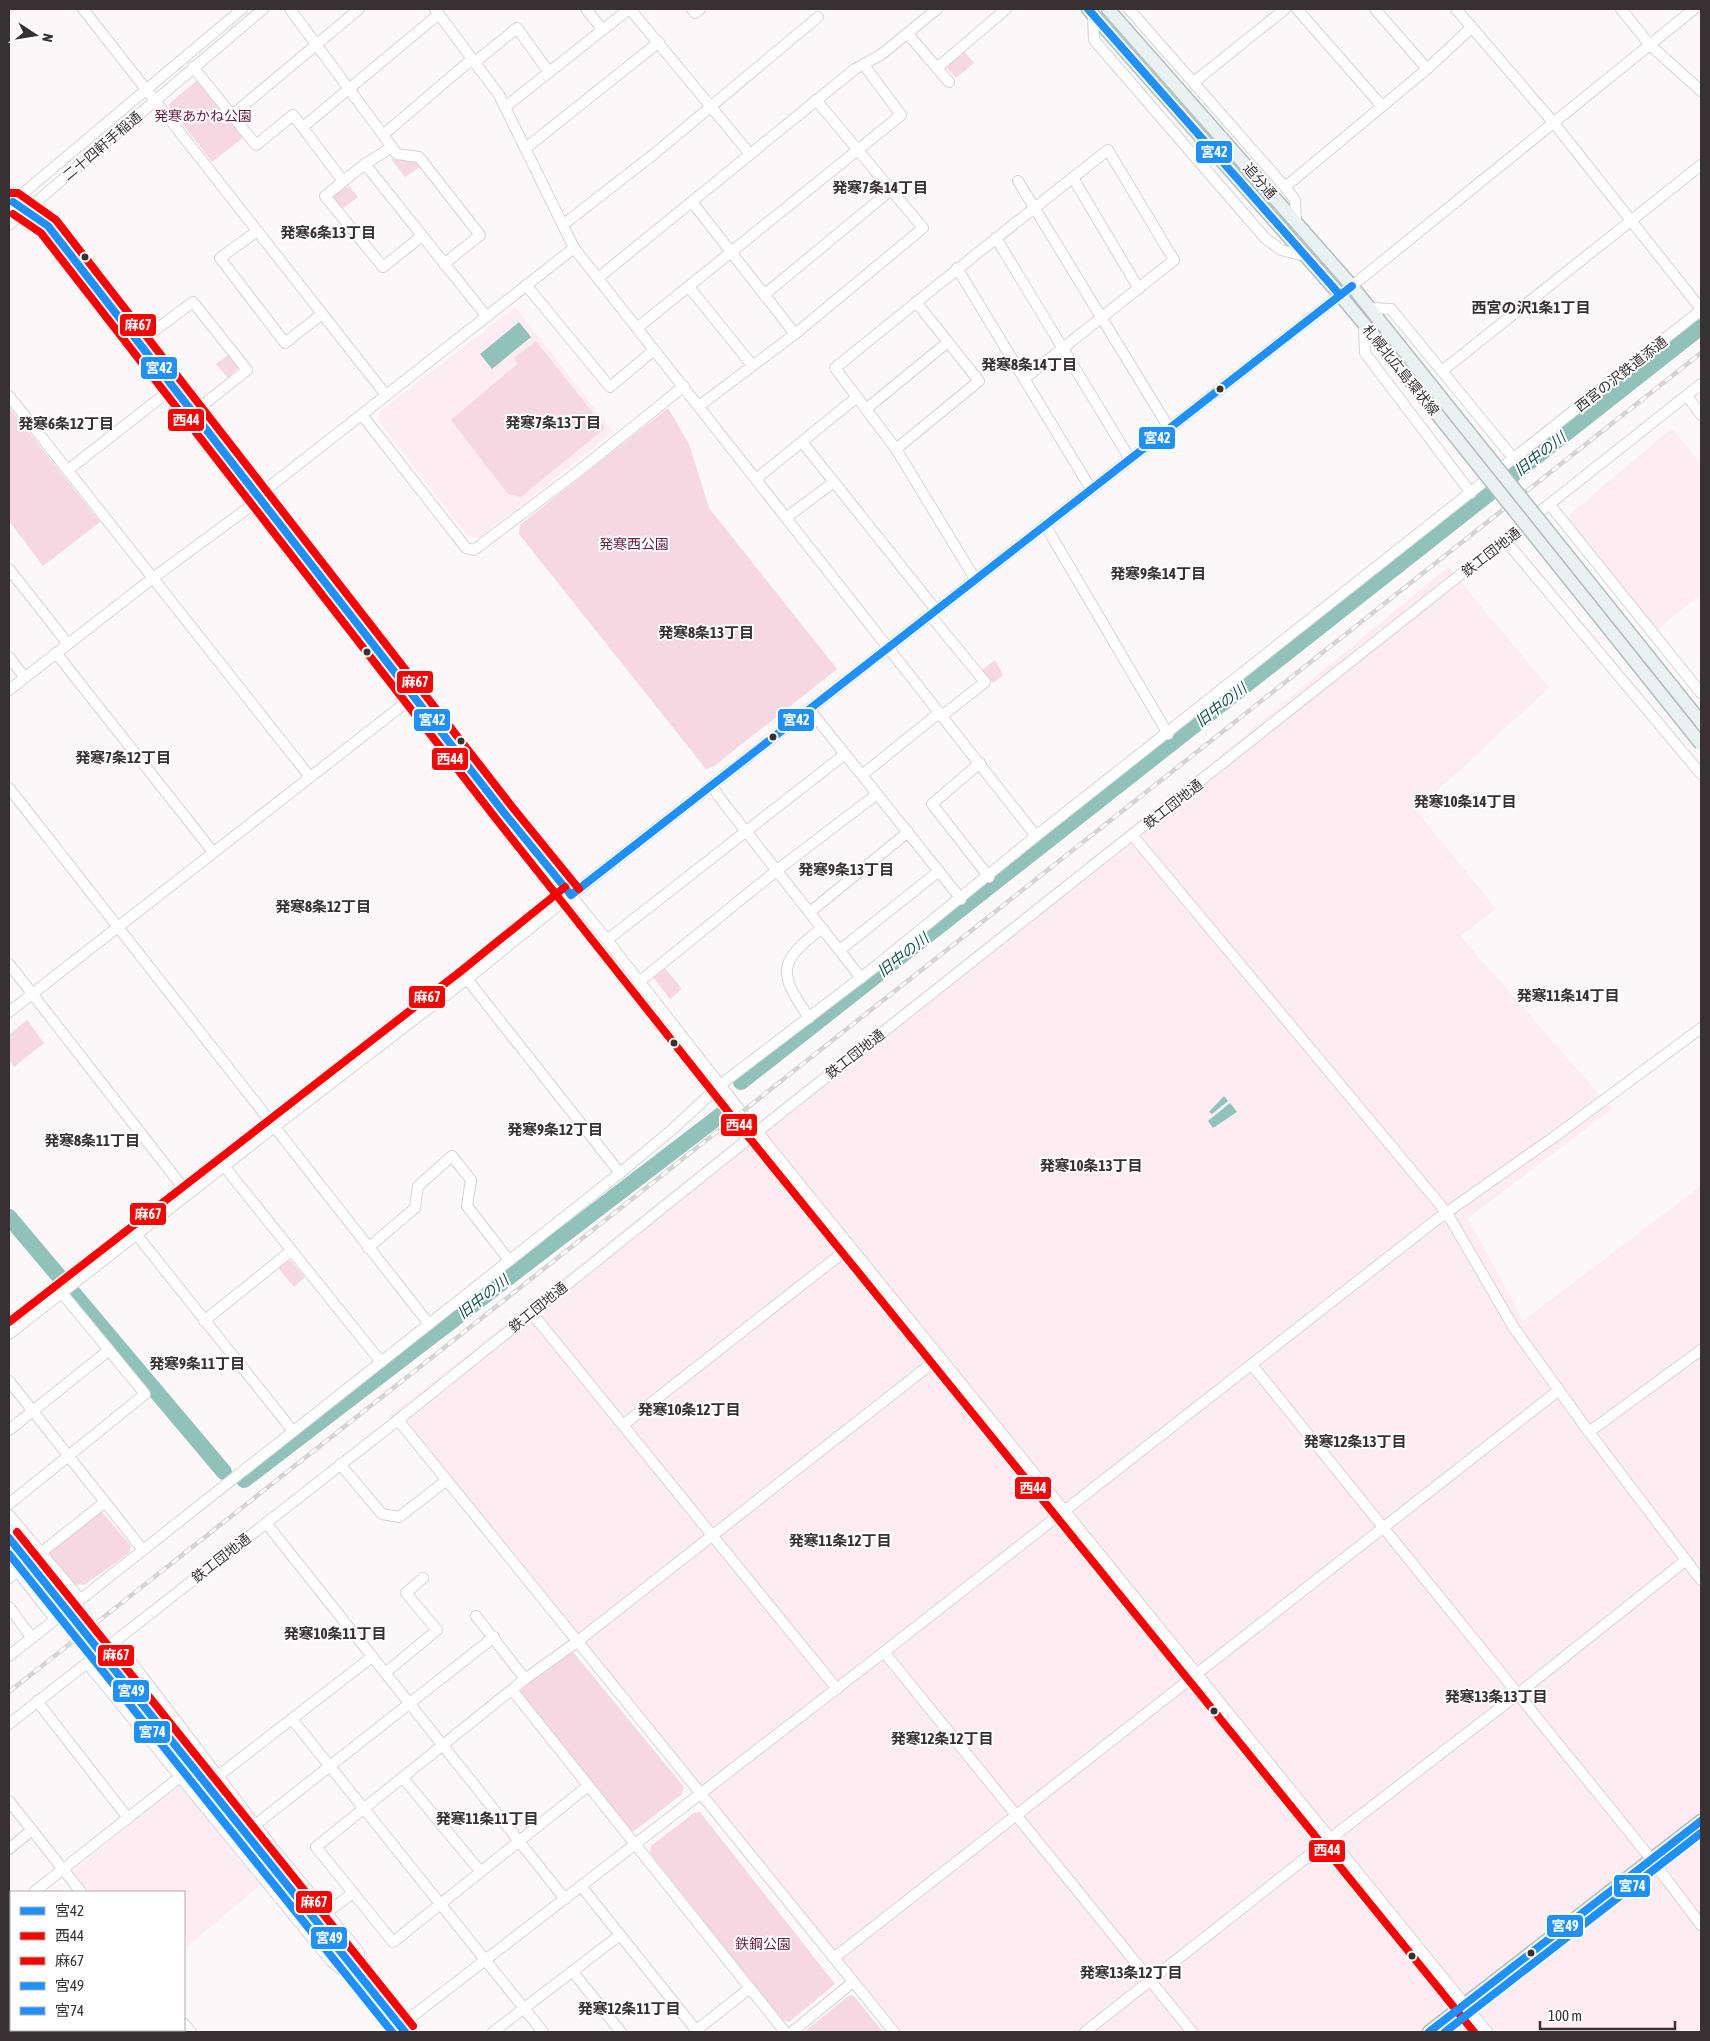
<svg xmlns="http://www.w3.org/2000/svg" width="1710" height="2041" font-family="'Asap Condensed','Noto Sans JP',sans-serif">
  <rect width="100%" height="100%" fill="#fcf7f9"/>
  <g fill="#fdecf1">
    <path d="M 515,307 L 613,432 L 479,538 L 467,535 L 378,420 L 381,411 Z"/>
    <path d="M 1672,428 L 1701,465 L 1701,594 L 1655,631 L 1566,518 Z"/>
    <path d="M 1448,567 L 1549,688 L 1416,810 L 1496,909 L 1460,936 L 1612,1109 L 1468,1218 L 1523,1321 L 1701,1186 L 1701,2032 L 901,2032 L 656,1743 L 388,1417 L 1206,767 Z"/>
    <path d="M 179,1784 L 260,1885 L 184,1949 L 184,1892 L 89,1892 L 74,1873 L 74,1871 Z"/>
  </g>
  <g fill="#f5d8e1">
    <path d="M 964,51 L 974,63 L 956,78 L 947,68 L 948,65 Z"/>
    <path d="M 200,78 L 244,137 L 212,162 L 169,106 L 170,103 Z"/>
    <path d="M 391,159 L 415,162 L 420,167 L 405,177 Z"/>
    <path d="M 349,186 L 358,197 L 342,209 L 334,198 L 335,194 Z"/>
    <path d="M 536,341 L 605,428 L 521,497 L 508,494 L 451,420 L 517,364 L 514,358 Z"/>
    <path d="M 229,354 L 239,367 L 228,378 L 216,364 Z"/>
    <path d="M 9,407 L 100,522 L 43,566 L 9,521 Z"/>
    <path d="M 668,408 L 689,444 L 709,508 L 837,669 L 714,766 L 706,769 L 519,534 L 520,525 Z"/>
    <path d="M 995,660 L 1003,675 L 993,683 L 982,670 Z"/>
    <path d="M 665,968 L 682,989 L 670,999 L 653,977 Z"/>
    <path d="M 27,1020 L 44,1043 L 14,1067 L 9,1060 L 9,1035 Z"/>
    <path d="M 287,1261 L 291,1261 L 305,1277 L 294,1287 L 278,1268 Z"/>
    <path d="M 101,1511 L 131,1546 L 129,1553 L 84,1585 L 75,1584 L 49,1554 L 50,1550 Z"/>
    <path d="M 569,1652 L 574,1653 L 684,1787 L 682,1794 L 634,1831 L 629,1831 L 520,1695 L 521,1690 Z"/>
    <path d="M 700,1812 L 835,1984 L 789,2022 L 782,2020 L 650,1853 L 651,1846 L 694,1813 Z"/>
    <path d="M 850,1995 L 854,1996 L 883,2032 L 804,2032 Z"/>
  </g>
  <g fill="#90c2ba">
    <path d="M 519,322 L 531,337 L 492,369 L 480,354 Z"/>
    <path d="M 1224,1096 L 1228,1101 L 1212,1114 L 1209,1112 Z"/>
    <path d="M 1230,1103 L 1237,1112 L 1213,1128 L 1208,1121 Z"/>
  </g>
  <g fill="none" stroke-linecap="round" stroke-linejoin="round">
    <g stroke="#90c2ba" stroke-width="16">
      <path d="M 741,1082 L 1701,327"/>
      <path d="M 9,1217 L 224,1472"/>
      <path d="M 244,1480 L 722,1114"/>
    </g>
    <defs>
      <g id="minor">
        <path d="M 83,9 L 386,395"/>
        <path d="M 290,9 L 397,154 L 419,157 L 480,235 L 444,264"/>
        <path d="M 435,9 L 499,95 L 574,248 L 1036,836"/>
        <path d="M 586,9 L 602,29"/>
        <path d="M 630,9 L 750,154"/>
        <path d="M 692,9 L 695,13 L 700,9"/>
        <path d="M 1129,9 L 1285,187 L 1295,200 L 1296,222"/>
        <path d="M 1297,9 L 1381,105"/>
        <path d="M 1375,9 L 1427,69"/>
        <path d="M 1456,9 L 1553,122 L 1701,309"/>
        <path d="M 1621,9 L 1650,45 L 1701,91"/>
        <path d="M 1093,15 L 1094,40 L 1265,238 L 1281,250 L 1305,256"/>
        <path d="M 907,33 L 949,82"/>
        <path d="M 474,63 L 517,28 L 548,71"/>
        <path d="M 193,67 L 256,145 L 293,115 L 343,181"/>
        <path d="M 937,68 L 1006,9"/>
        <path d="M 1194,82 L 1285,9"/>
        <path d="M 505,107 L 629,9"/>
        <path d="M 232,115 L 359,9"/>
        <path d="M 303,127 L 439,14"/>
        <path d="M 383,135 L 472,59"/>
        <path d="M 392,147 L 365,164 L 325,196 L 383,267 L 422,236"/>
        <path d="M 526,148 L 659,42"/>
        <path d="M 365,164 L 487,317"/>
        <path d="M 1073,178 L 1139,289"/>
        <path d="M 1018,181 L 1169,428"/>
        <path d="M 1285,187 L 1427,69 L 1472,27"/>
        <path d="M 9,200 L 48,226 L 505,814 L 607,940 L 742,1113 L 1487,2032"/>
        <path d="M 692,202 L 795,334"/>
        <path d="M 9,205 L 242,9"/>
        <path d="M 564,224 L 654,154 L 818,17"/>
        <path d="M 9,225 L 263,9"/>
        <path d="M 257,231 L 220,258 L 285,343 L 322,314"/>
        <path d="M 996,238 L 1130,459"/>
        <path d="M 957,268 L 1091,489"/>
        <path d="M 598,278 L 855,69 L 882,54 L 937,9"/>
        <path d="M 526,285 L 610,387 L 654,350"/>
        <path d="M 689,287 L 752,365"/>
        <path d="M 764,295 L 891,190"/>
        <path d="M 916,302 L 979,381 L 896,449 L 835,368 C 925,295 1016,222 1108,150 L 1174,260 L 1024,379"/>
        <path d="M 1369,308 L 1391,309 L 1514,459"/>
        <path d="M 1364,324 L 1365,353 L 1471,493"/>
        <path d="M 637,328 L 901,115 L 864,65"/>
        <path d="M 139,342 L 193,302 L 247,370 L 194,412"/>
        <path d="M 1442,371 L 1701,165"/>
        <path d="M 9,396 L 310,777"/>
        <path d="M 1687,396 L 1701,415"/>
        <path d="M 699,406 L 795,334 L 923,228 L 816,100"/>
        <path d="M 866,409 L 948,342"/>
        <path d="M 362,415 L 466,548 L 474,550 L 580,470 L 684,386"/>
        <path d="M 802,442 L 936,610"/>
        <path d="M 896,449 L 975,579"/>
        <path d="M 68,470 L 174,387"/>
        <path d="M 756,479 L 857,397"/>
        <path d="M 1550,505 L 1701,693"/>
        <path d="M 787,517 L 834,482"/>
        <path d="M 1045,525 L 1168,734"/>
        <path d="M 1505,540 L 1701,774"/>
        <path d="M 9,569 L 68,644"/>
        <path d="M 930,615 L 985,682 L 942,716"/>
        <path d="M 56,653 L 213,852"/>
        <path d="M 9,657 L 25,678"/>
        <path d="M 9,690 L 153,578 L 248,508 L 259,495 L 574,248"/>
        <path d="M 809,709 L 961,899"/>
        <path d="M 980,763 L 932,804 L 989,877"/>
        <path d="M 862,775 L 939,713"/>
        <path d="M 712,785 L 719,797 L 861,978"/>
        <path d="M 9,788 L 429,1324"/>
        <path d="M 1133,836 L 1447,1213 L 1514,1328 L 1589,1432 L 1701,1580"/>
        <path d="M 810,912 L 908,832"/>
        <path d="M 607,940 L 845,754"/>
        <path d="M 840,950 L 939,871"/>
        <path d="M 9,964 L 188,1194"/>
        <path d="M 467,979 L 620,1173"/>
        <path d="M 639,982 L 776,871 L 877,794"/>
        <path d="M 9,1012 L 413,697"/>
        <path d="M 809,1018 C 778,972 777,963 822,928"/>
        <path d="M 224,1166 L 381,1362"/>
        <path d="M 136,1234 L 293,1431"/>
        <path d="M 368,1248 L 415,1208 L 418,1186 L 452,1156 L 471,1180 L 467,1206 L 509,1260"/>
        <path d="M 531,1312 L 837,1689"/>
        <path d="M 204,1321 L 291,1251"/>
        <path d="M 9,1334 L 283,1120 L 467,979 L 571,895 L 1352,286 L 1694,9"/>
        <path d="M 1252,1365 L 1652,1860 L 1701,1925"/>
        <path d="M 9,1381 L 143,1550"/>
        <path d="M 398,1420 L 894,2032"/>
        <path d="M 623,1425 L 850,1247"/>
        <path d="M 9,1430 L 109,1350"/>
        <path d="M 1589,1432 L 1701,1350"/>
        <path d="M 340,1464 L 382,1514 L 399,1517 L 447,1480"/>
        <path d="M 9,1504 L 145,1394 L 62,1293"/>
        <path d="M 9,1515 L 80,1599"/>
        <path d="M 266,1523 L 565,1899"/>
        <path d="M 9,1561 L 55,1619"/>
        <path d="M 9,1578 L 105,1502"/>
        <path d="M 9,1607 L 32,1638"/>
        <path d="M 476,1616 L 525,1679"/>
        <path d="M 884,1652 L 1192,2032"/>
        <path d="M 9,1656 L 620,1173 L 674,1128 L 720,1085 L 871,970 L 1036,836 L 1701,310"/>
        <path d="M 87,1663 L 331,1961 L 348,1975 L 358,1973 L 359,1952 L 272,1847 L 129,1659 L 112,1643"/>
        <path d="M 385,1673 L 437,1630 L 406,1593 L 423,1578"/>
        <path d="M 512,1690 L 785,2032"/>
        <path d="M 37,1701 L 128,1818"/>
        <path d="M 292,1719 L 543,2032"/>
        <path d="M 9,1724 L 398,1420 L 767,1124 L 1701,384"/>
        <path d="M 218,1776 L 372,1657"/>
        <path d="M 403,1778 L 480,1871"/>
        <path d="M 588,1786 L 393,1942 L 316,1847 L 525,1679 L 578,1641 L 940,1357"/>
        <path d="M 9,1801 L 81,1892"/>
        <path d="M 255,1825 L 494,1637"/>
        <path d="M 9,1849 L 32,1830"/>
        <path d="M 581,1886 L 696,2030"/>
        <path d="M 34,1892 L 204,1758"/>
        <path d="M 9,1912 L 11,1910"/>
        <path d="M 326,1913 L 353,1893"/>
        <path d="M 345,1957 L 405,2032"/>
        <path d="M 834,1958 L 1559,1390"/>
        <path d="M 573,1972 L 621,2032"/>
        <path d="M 9,2021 L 11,2024"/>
        <path d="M 184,2024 L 191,2032"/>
        <path d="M 16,2030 L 18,2032"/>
        <path d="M 392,2032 L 884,1652 L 1436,1220 L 1554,1137 L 1701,1028"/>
        <path d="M 493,2032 L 620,1935"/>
        <path d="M 694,2032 L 750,1988"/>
        <path d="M 792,2032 L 853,1982"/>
        <path d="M 1085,2032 L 1331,1838 L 1518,1694 L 1686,1560"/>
      </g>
      <g id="major">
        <path d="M 1088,9 L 1340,295 L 1389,354"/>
        <path d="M 1108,9 L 1352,286 L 1399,345"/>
        <path d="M 1429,2032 L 1701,1821"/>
      </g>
    </defs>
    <use href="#minor" stroke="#d8d3d4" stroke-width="12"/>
    <use href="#major" stroke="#b1bfbe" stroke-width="15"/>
    <use href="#minor" stroke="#fffefe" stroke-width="10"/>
    <use href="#major" stroke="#e9f2f1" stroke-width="12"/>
    <defs>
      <path id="rail" d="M 9,1692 L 1701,353"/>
    </defs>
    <use href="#rail" stroke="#d5d4d4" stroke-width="4.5"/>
    <use href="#rail" stroke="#fff" stroke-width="2.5" stroke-dasharray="8" stroke-linecap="butt"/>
    <defs>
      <path id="minor-bridge" d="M 9,1538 L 345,1957"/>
      <g id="major-bridge">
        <path d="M 1399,345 L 1701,722"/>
        <path d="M 1389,354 L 1701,744"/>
      </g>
    </defs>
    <use href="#minor-bridge" stroke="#d8d3d4" stroke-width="12" stroke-linecap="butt"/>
    <use href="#major-bridge" stroke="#b1bfbe" stroke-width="15" stroke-linecap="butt"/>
    <use href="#minor-bridge" stroke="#fffefe" stroke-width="10"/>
    <use href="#major-bridge" stroke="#e9f2f1" stroke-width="12"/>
    <defs>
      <g id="bus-1">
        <path d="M 1088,9 L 1340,295"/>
        <path d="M 13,202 L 48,226 L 505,814 L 571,895"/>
        <path d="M 571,895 L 1352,286"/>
      </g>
      <path id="bus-2" d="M 13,214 L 41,233 L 497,820 L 734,1119 L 1474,2032"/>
      <g id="bus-3">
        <path d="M 9,193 L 18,193 L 56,220 L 513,808 L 579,889"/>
        <path d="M 9,1322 L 461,971 L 565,887"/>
        <path d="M 17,1532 L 413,2026"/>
      </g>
      <g id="bus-4">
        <path d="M 9,1538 L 405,2032"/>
        <path d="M 1429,2032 L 1701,1821"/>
      </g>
      <g id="bus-5">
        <path d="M 9,1554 L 392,2032"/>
        <path d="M 1445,2032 L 1701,1833"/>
      </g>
    </defs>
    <use href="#bus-1" stroke="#fff" stroke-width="11"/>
    <use href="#bus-2" stroke="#fff" stroke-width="11"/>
    <use href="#bus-3" stroke="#fff" stroke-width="11"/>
    <use href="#bus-4" stroke="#fff" stroke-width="11"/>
    <use href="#bus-5" stroke="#fff" stroke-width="11"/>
    <use href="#bus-1" stroke="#1e90ff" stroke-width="8"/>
    <use href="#bus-2" stroke="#f00" stroke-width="8"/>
    <use href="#bus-3" stroke="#f00" stroke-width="8"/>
    <use href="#bus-4" stroke="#1e90ff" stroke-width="8"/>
    <use href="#bus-5" stroke="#1e90ff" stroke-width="8"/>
  </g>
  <g fill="#383133" stroke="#fff" stroke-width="2">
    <circle cx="85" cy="257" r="4.5"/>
    <circle cx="1220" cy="389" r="4.5"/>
    <circle cx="367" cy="652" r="4.5"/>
    <circle cx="773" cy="737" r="4.5"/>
    <circle cx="461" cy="741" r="4.5"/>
    <circle cx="674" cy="1043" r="4.5"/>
    <circle cx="1214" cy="1711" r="4.5"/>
    <circle cx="1531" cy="1953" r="4.5"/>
    <circle cx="1412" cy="1956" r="4.5"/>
  </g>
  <g text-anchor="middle" stroke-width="4" stroke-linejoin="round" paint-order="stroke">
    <g font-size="14" fill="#651d3b" stroke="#fff">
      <text x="203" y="121">発寒あかね公園</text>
      <text x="634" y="549">発寒西公園</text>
      <text x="763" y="1949">鉄鋼公園</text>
    </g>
    <g font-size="14" fill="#383133" stroke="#fff">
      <text transform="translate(102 146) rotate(-40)" y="5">二十四軒手稲通</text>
      <text transform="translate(1260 181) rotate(49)" y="5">追分通</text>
      <text transform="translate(1401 370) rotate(51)" y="5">札幌北広島環状線</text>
      <text transform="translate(1621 374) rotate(-38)" y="5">西宮の沢鉄道添通</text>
      <text transform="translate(1491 552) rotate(-38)" y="5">鉄工団地通</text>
      <text transform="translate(1173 804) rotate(-38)" y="5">鉄工団地通</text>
      <text transform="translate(855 1054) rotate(-38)" y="5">鉄工団地通</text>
      <text transform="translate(538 1307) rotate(-39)" y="5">鉄工団地通</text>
      <text transform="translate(221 1558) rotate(-38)" y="5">鉄工団地通</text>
    </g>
    <g font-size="15" font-weight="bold" fill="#383133" stroke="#fff">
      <text x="880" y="193">発寒7条14丁目</text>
      <text x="328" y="238">発寒6条13丁目</text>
      <text x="1531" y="313">西宮の沢1条1丁目</text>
      <text x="1029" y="370">発寒8条14丁目</text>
      <text x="553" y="428">発寒7条13丁目</text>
      <text x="66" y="429">発寒6条12丁目</text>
      <text x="1158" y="579">発寒9条14丁目</text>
      <text x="706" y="638">発寒8条13丁目</text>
      <text x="123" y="763">発寒7条12丁目</text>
      <text x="1465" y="807">発寒10条14丁目</text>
      <text x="846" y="875">発寒9条13丁目</text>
      <text x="323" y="912">発寒8条12丁目</text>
      <text x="1568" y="1001">発寒11条14丁目</text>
      <text x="555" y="1135">発寒9条12丁目</text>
      <text x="92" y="1146">発寒8条11丁目</text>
      <text x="1091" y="1171">発寒10条13丁目</text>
      <text x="197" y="1369">発寒9条11丁目</text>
      <text x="689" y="1415">発寒10条12丁目</text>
      <text x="1355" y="1447">発寒12条13丁目</text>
      <text x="840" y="1546">発寒11条12丁目</text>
      <text x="335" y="1639">発寒10条11丁目</text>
      <text x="1496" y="1702">発寒13条13丁目</text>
      <text x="942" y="1744">発寒12条12丁目</text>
      <text x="487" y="1824">発寒11条11丁目</text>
      <text x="1131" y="1978">発寒13条12丁目</text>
      <text x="629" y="2014">発寒12条11丁目</text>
    </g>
    <g font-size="15" font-style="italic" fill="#115149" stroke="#fff">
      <text transform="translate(1540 454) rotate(-38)" y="5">旧中の川</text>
      <text transform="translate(1221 705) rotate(-38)" y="5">旧中の川</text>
      <text transform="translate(903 955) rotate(-38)" y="5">旧中の川</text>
      <text transform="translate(483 1297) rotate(-38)" y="5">旧中の川</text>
    </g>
  </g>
  <g stroke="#fff" stroke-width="2">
    <rect x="1195" y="140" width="38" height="24" rx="5" fill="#1e90ff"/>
    <rect x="119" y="313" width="38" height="24" rx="5" fill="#f00"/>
    <rect x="140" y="356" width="38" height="24" rx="5" fill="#1e90ff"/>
    <rect x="167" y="408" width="38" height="24" rx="5" fill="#f00"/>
    <rect x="1138" y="426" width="38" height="24" rx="5" fill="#1e90ff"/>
    <rect x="396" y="670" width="38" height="24" rx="5" fill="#f00"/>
    <rect x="777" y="708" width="38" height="24" rx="5" fill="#1e90ff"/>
    <rect x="413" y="708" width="38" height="24" rx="5" fill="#1e90ff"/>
    <rect x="431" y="747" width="38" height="24" rx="5" fill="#f00"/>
    <rect x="408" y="985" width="38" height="24" rx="5" fill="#f00"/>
    <rect x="720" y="1113" width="38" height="24" rx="5" fill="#f00"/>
    <rect x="129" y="1202" width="38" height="24" rx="5" fill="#f00"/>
    <rect x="1014" y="1476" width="38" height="24" rx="5" fill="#f00"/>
    <rect x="97" y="1644" width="38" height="23" rx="5" fill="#f00"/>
    <rect x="112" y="1679" width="38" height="24" rx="5" fill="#1e90ff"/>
    <rect x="133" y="1720" width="38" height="24" rx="5" fill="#1e90ff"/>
    <rect x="1308" y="1839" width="38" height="24" rx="5" fill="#f00"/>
    <rect x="1613" y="1874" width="38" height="24" rx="5" fill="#1e90ff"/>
    <rect x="295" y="1890" width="38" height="24" rx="5" fill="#f00"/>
    <rect x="1546" y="1914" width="38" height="24" rx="5" fill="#1e90ff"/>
    <rect x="310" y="1926" width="38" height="24" rx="5" fill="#1e90ff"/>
  </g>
  <g font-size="14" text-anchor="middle" font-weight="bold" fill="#fff">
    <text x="1214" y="157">宮42</text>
    <text x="138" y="330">麻67</text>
    <text x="159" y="373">宮42</text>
    <text x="186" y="425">西44</text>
    <text x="1157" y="443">宮42</text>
    <text x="415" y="687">麻67</text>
    <text x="796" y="725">宮42</text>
    <text x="432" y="725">宮42</text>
    <text x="450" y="764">西44</text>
    <text x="427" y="1002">麻67</text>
    <text x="739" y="1130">西44</text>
    <text x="148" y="1219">麻67</text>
    <text x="1033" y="1493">西44</text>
    <text x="116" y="1660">麻67</text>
    <text x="131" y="1696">宮49</text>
    <text x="152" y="1737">宮74</text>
    <text x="1327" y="1855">西44</text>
    <text x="1632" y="1891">宮74</text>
    <text x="314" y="1907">麻67</text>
    <text x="1565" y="1931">宮49</text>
    <text x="329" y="1943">宮49</text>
  </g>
  <rect width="1710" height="2041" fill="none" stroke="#383133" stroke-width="20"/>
  <rect x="10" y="1891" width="175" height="140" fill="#ffffff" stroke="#afadad"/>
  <rect x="20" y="1907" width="25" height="8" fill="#1e90ff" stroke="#afadad"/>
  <text x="55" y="1916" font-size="15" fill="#383133">宮42</text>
  <rect x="20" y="1932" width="25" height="8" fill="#ff0000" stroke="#afadad"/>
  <text x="55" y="1941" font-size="15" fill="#383133">西44</text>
  <rect x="20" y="1957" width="25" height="8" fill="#ff0000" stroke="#afadad"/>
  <text x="55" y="1966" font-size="15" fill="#383133">麻67</text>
  <rect x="20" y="1982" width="25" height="8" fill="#1e90ff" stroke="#afadad"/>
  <text x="55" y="1991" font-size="15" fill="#383133">宮49</text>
  <rect x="20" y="2007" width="25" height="8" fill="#1e90ff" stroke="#afadad"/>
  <text x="55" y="2016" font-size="15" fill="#383133">宮74</text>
  <g transform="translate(35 35) rotate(102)" stroke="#ffffff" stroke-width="4" paint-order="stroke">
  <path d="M0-4L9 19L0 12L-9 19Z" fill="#383133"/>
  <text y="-8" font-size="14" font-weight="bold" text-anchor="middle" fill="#383133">N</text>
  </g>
  <path d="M1540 2021v8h135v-8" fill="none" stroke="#383133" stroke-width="2.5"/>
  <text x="1548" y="2021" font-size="15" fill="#383133" stroke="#ffffff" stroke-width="4" paint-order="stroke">100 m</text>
</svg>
